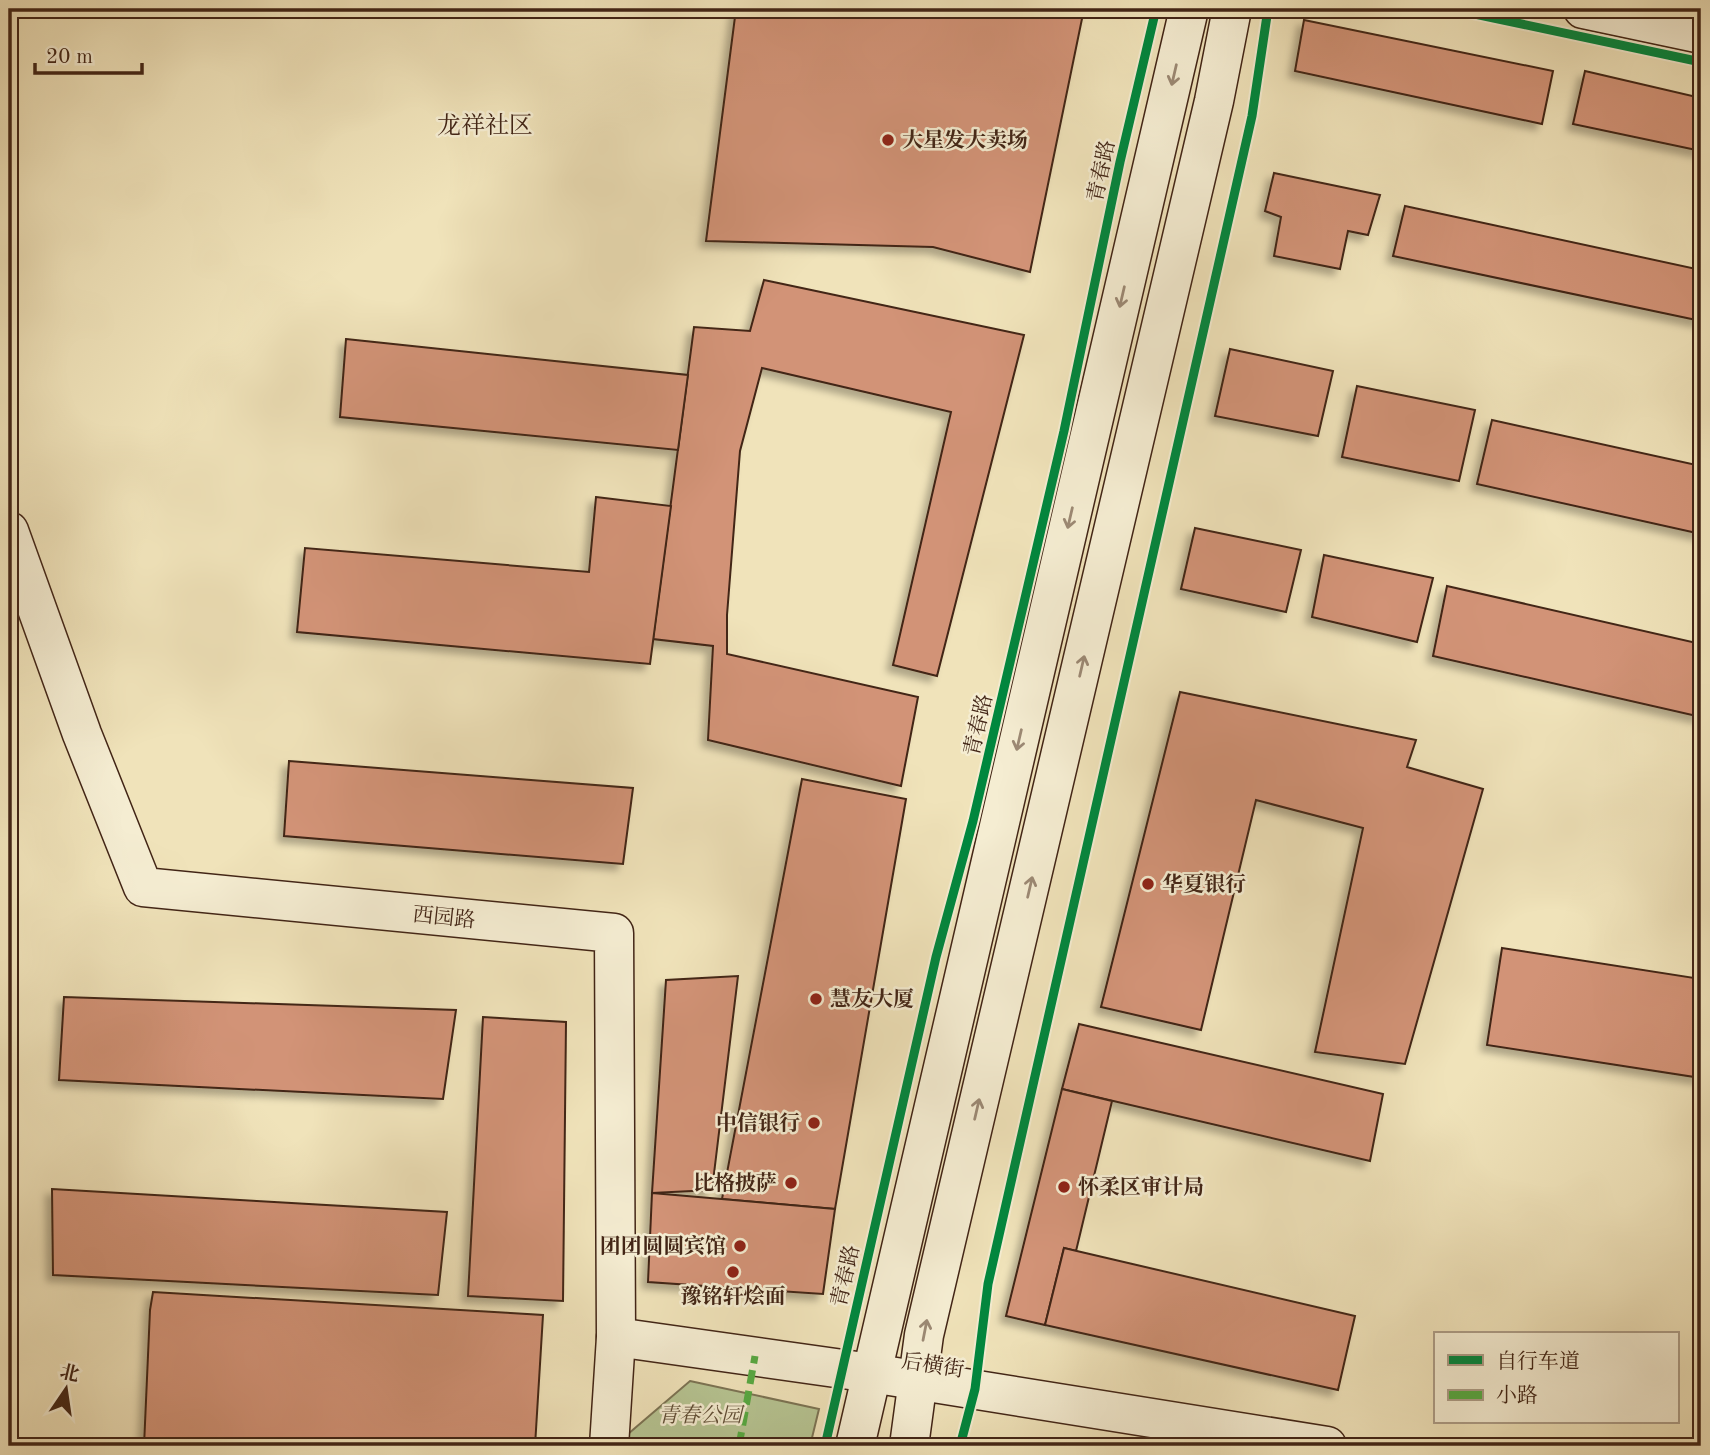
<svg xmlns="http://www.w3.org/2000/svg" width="1710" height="1455" font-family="'Old Standard TT','Noto Serif SC',serif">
  <defs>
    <filter id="shadow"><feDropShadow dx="-6" dy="6" stdDeviation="3.5" flood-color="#0004"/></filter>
  </defs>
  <rect width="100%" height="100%" fill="#f0e3ba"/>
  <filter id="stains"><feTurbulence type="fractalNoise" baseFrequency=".00286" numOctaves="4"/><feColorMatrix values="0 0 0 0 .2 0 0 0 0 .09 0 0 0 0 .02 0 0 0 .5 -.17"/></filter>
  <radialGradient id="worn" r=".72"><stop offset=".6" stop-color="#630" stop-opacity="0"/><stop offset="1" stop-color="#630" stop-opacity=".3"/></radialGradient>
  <path fill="#b6c492" stroke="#7c7454" stroke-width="2" d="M 690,1381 L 819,1409 L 810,1446 L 621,1446 L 621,1440 Z"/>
  <g fill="#d29377" stroke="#422516" stroke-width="2" filter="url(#shadow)">
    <path d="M 736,9 L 1084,9 L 1030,272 L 933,247 L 706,241 Z"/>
    <path d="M 1304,20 L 1553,71 L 1542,124 L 1295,71 Z"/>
    <path d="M 1585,71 L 1701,98 L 1701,151 L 1573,124 Z"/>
    <path d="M 1274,173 L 1380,195 L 1368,235 L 1348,231 L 1340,269 L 1274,256 L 1281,217 L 1265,211 Z"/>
    <path d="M 1405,206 L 1701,270 L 1701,321 L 1393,256 Z"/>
    <path d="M 764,280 L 1024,335 L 937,676 L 893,665 L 951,412 L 762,368 L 740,451 L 727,615 L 727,654 L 918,697 L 901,786 L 708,740 L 713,646 L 653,639 L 694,327 L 750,331 Z"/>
    <path d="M 346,339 L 688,375 L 678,450 L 340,417 Z"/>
    <path d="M 1230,349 L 1333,371 L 1318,436 L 1215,416 Z"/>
    <path d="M 1357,386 L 1475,410 L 1459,481 L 1342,457 Z"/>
    <path d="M 1492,420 L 1701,466 L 1701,534 L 1477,484 Z"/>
    <path d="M 596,497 L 671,506 L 650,664 L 297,632 L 305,548 L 589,572 Z"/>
    <path d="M 1195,528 L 1301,550 L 1286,612 L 1181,589 Z"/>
    <path d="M 1324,555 L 1433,578 L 1417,642 L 1312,617 Z"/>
    <path d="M 1447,586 L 1701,644 L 1701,717 L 1433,656 Z"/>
    <path d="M 1180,692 L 1416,740 L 1407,767 L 1483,789 L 1405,1064 L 1315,1052 L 1363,828 L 1256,800 L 1201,1030 L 1101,1007 Z"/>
    <path d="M 289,761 L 633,788 L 623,864 L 284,836 Z"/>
    <path d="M 802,779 L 906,799 L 835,1209 L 722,1199 Z"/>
    <path d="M 1502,948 L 1701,979 L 1701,1078 L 1487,1045 Z"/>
    <path d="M 738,976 L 712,1190 L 652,1193 L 666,980 Z"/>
    <path d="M 64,997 L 456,1010 L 443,1099 L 59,1080 Z"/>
    <path d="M 483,1017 L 566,1022 L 563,1301 L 468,1296 Z"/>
    <path d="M 1079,1024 L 1383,1094 L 1370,1161 L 1062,1089 Z"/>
    <path d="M 1062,1089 L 1112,1101 L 1076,1251 L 1064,1248 L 1045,1325 L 1006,1316 Z"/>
    <path d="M 52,1189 L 447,1212 L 438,1295 L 53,1275 Z"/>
    <path d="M 652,1193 L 835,1209 L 823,1294 L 648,1282 Z"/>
    <path d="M 1064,1248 L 1355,1316 L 1338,1390 L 1045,1325 Z"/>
    <path d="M 153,1292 L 543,1315 L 535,1446 L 144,1446 L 150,1310 Z"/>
    <path d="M 9,1444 L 57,1446 L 9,1446 Z"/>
  </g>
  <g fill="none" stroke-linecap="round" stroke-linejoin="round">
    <defs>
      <g id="secondary">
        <path d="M 1583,9 L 1701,34"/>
        <path d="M 9,531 L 82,734 L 143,887 L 614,933 L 616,1337 L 609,1446"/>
        <path d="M 616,1337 L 871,1373 L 1327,1446"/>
        <path d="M 855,1446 L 1189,9"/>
        <path d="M 909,1446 L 924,1335 L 1214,101 L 1232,9"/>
      </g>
    </defs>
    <use href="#secondary" stroke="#422516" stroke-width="41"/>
    <use href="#secondary" stroke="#f5edd2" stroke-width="38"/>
    <path stroke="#56aa42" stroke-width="7" stroke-dasharray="14 7" stroke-linecap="butt" d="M 739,1446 L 755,1356"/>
    <defs>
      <g id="cycleway">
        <path d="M 1451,9 L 1701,62"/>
        <path d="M 825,1446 L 936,957 L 973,821 L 1064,431 L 1120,162 L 1156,9"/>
        <path d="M 960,1446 L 975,1389 L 988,1284 L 1252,116 L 1268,9"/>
      </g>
    </defs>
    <use href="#cycleway" stroke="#f5edd2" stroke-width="13"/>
    <use href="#cycleway" stroke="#00873e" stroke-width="9"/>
  </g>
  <defs><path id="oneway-shaft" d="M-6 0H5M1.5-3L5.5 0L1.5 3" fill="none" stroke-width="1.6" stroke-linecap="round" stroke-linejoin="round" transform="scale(1.75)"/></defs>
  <g stroke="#9c8974">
    <use href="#oneway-shaft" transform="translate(1174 75) rotate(103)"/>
    <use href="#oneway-shaft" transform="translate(1122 297) rotate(103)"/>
    <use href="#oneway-shaft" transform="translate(1070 518) rotate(103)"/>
    <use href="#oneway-shaft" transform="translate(1082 666) rotate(-77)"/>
    <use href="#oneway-shaft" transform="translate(1019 740) rotate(103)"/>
    <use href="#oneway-shaft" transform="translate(1030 887) rotate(-77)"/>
    <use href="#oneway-shaft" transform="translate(977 1109) rotate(-77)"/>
    <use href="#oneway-shaft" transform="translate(925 1330) rotate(-79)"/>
  </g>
  <g fill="#8f2418" stroke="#f5edd2" stroke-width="2.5">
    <circle cx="888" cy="140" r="7"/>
    <circle cx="1148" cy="884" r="7"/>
    <circle cx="816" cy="999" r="7"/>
    <circle cx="814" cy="1123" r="7"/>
    <circle cx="791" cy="1183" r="7"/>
    <circle cx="1064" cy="1187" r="7"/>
    <circle cx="740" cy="1246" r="7"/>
    <circle cx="733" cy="1272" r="7"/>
  </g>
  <g text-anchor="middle" stroke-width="5" stroke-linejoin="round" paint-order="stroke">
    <g font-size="21" font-weight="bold" fill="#422516" stroke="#f5edd2" text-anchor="start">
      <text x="902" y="147">大星发大卖场</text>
      <text x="1162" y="891">华夏银行</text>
      <text x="830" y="1006">慧友大厦</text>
      <text x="800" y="1130" text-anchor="end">中信银行</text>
      <text x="777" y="1190" text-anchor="end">比格披萨</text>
      <text x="1078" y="1194">怀柔区审计局</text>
      <text x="726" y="1253" text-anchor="end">团团圆圆宾馆</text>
      <text x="733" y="1303" text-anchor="middle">豫铭轩烩面</text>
    </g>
    <g font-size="21" fill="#422516" stroke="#f5edd2">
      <text transform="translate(1101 171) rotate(-78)" y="7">青春路</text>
      <text transform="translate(978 725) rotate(-77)" y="7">青春路</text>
      <text transform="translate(444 917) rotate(6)" y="7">西园路</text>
      <text transform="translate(845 1276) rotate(-77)" y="7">青春路</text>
      <text transform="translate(933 1365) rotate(9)" y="7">后横街</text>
    </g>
    <g font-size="21" font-style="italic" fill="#5f4d35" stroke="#f5edd2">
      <text x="700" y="1422">青春公园</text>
    </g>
    <g font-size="24" fill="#422516" stroke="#f5edd2">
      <text x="485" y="133">龙祥社区</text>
    </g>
  </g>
  <rect width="1710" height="1455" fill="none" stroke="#f0e3ba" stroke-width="35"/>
  <rect x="10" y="10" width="1689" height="1434" fill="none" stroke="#422516" stroke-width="3.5"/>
  <rect x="18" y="18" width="1675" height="1420" fill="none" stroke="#422516" stroke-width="2"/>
  <rect x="1434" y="1332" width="245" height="91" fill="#f5edd2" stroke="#ad9d87" stroke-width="2"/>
  <rect x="1448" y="1355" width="35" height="10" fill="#00873e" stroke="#ad9d87" stroke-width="2"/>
  <text x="1496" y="1368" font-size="21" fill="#422516">自行车道</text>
  <rect x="1448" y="1390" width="35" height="10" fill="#56aa42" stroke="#ad9d87" stroke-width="2"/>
  <text x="1496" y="1402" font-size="21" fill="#422516">小路</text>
  <g transform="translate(66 1389) rotate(13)" stroke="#f5edd2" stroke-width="5" paint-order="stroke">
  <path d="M0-5L12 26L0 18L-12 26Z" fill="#422516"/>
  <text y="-10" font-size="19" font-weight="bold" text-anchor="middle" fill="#422516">北</text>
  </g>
  <path d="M35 63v10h107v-10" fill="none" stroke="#422516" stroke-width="3.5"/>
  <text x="46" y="63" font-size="21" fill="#422516" stroke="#f5edd2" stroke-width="5" paint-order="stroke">20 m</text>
  <rect width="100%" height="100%" filter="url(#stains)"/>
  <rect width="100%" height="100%" fill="url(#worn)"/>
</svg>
